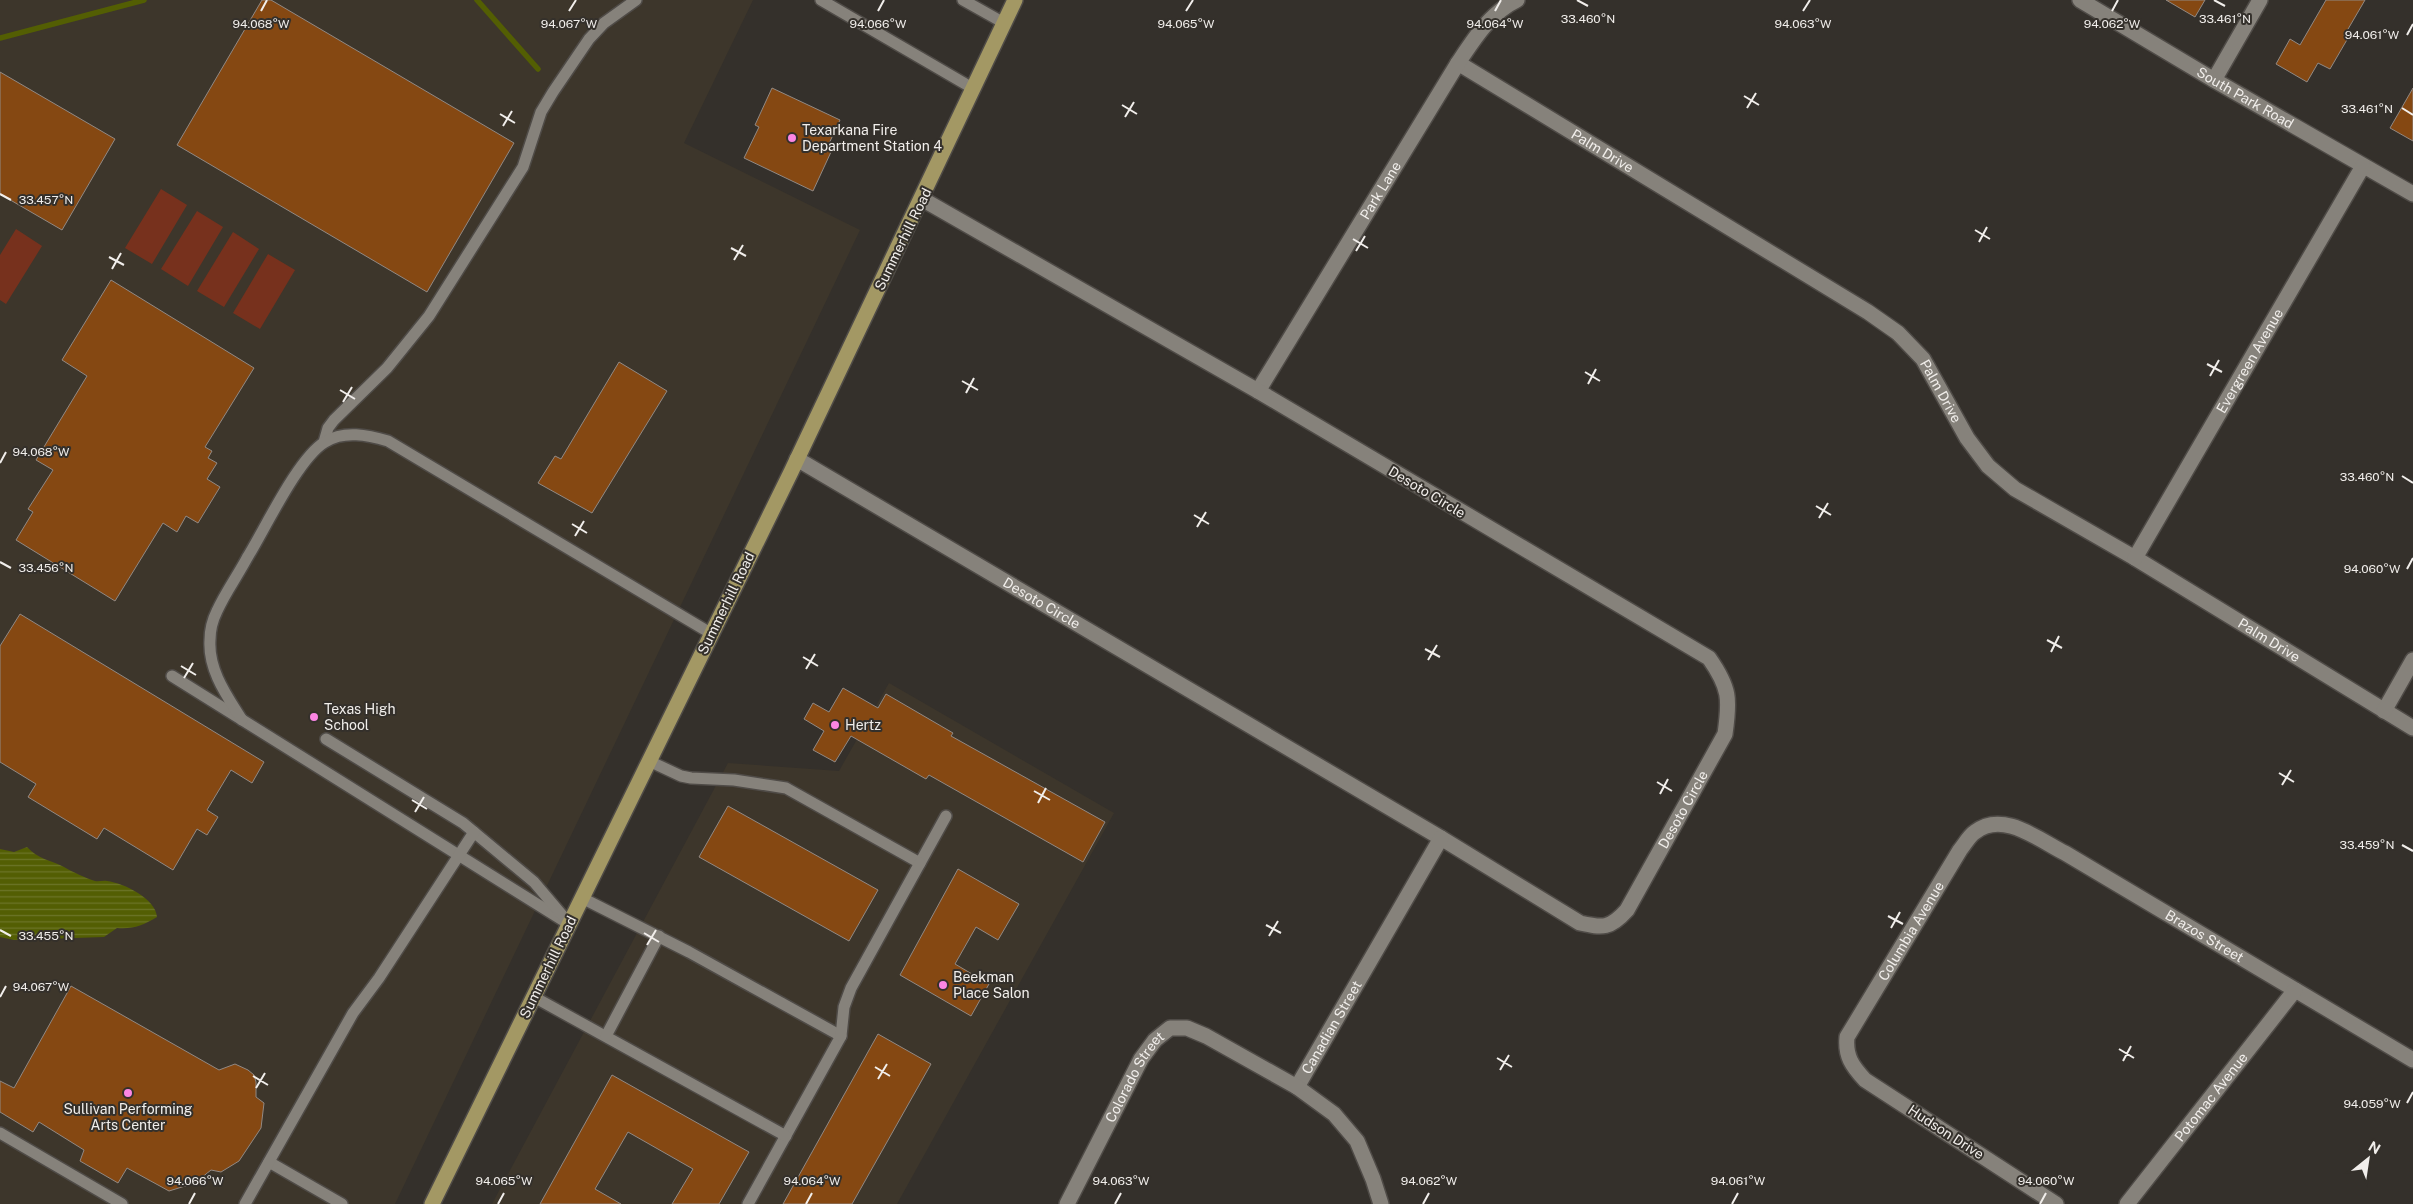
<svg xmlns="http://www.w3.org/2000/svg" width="2413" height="1204" font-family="'Public Sans',sans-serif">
  <defs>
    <pattern id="water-rules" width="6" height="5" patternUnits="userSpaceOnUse" patternTransform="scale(1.25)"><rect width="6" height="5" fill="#535e03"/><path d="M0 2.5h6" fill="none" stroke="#6c7528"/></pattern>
  </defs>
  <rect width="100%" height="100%" fill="#34302b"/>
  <g fill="#3d362b">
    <path d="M 0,0 L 753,0 L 684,143 L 860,230 L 395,1204 L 0,1204 Z"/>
    <path d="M 889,683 L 1114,813 L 897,1204 L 492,1204 L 728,763 L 839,771 Z"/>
  </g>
  <g fill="#77311d">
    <path d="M 161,189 L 187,205 L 152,264 L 125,248 Z"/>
    <path d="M 197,211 L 223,227 L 188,286 L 161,269 Z"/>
    <path d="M 16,229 L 42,246 L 6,304 L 0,300 L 0,255 Z"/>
    <path d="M 233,232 L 259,249 L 224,307 L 197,291 Z"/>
    <path d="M 268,254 L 295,270 L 260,329 L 233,313 Z"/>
  </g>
  <path fill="url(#water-rules)" d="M 27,847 C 38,859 50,860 64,867 C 73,872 85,878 95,881 C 99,882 103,880 107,881 C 124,883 156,899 157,917 C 142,926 134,929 117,928 L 104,937 L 14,940 L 0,937 L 0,849 L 14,852 Z"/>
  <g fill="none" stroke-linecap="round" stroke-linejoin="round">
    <g stroke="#535e03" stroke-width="5.5">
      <path d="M 477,0 L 538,69"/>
      <path d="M 0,38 L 144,0"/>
    </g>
  </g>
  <g fill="#854812" stroke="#918984">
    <path d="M 262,0 L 271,0 L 514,143 L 427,292 L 177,145 Z"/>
    <path d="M 2166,0 L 2205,0 L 2195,17 Z"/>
    <path d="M 2326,0 L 2365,0 L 2344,36 L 2348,38 L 2330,69 L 2318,63 L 2307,82 L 2276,64 L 2290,39 L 2300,45 Z"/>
    <path d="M 0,72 L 115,139 L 62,230 L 0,194 Z"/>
    <path d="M 772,88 L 840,120 L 826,150 L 831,152 L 813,191 L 744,158 L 759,127 L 755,125 Z"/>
    <path d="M 2413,88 L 2413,141 L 2390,128 Z"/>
    <path d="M 111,280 L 254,368 L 205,447 L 212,451 L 208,458 L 217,463 L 207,479 L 220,487 L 198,523 L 186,516 L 177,532 L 163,523 L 115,601 L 16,540 L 33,512 L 28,509 L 53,470 L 36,460 L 87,376 L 62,360 Z"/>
    <path d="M 619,362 L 667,391 L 592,513 L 538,483 L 555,456 L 561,459 Z"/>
    <path d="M 20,614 L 264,762 L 252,783 L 231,770 L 207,810 L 218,817 L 207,835 L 197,829 L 173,870 L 104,828 L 97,839 L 28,797 L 36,784 L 0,762 L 0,646 Z"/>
    <path d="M 843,688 L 878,708 L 886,694 L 953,733 L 951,736 L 1105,822 L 1083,862 L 929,775 L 926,779 L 851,736 L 835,762 L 813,750 L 824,731 L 804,719 L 813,703 L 829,712 Z"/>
    <path d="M 728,806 L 878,890 L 849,941 L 699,857 Z"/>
    <path d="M 958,869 L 1019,904 L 998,940 L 976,927 L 955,964 L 989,984 L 971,1016 L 900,975 Z"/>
    <path d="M 71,986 L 219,1070 L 235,1064 L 248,1070 L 254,1075 L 256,1082 L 256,1097 L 264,1103 L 261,1128 L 239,1161 L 221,1172 L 211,1170 L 195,1183 L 169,1191 L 127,1168 L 118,1183 L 80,1161 L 84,1150 L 39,1122 L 33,1132 L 0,1112 L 0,1081 L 14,1088 Z"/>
    <path d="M 878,1034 L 931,1064 L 852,1204 L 783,1204 Z"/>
    <path d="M 612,1075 L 749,1152 L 719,1204 L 672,1204 L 693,1169 L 628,1132 L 595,1189 L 621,1204 L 540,1204 Z"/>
  </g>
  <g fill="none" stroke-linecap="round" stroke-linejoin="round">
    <defs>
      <g id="lane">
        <path d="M 821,0 L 974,89"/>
        <path d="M 963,0 L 1004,23"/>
        <path d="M 324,442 L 328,428 L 334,420 L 387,368 L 429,316 L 523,167 L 541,112 L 553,92 L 589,39 L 604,23 L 636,0"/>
        <path d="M 172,676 L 569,924"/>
        <path d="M 242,720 C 227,696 208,670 210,640 C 210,631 213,619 217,611 C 225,593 238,575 247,558 C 265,529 298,458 325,442 C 344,430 368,435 388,441 L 712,634"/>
        <path d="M 326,739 L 463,823 L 534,882 L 562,915"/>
        <path d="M 649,761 L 681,776 L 691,778 L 734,780 L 786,788 L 920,863 L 946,816"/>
        <path d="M 582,898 L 689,952 L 841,1036 L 748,1204"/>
        <path d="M 534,997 L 786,1136"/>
        <path d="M 606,1036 L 659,936"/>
        <path d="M 841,1036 L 844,1007 L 851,988 L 920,863"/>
        <path d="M 0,1133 L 122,1204"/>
        <path d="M 269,1162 L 342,1204"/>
        <path d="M 245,1204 L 353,1013 L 379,978 L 474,832"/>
      </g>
      <g id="street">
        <path id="s1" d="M 2080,0 L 2214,80 L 2413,194"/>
        <path id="s2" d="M 1458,63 L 1868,312 L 1898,333 L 1923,359 L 1967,438 L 1988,466 L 2015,489 L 2135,558 L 2413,728"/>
        <path d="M 2214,80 L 2260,0"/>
        <path id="s3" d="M 1258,391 L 1458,63 C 1474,39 1490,13 1517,0"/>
        <path id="s4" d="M 797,459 L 1441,838 L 1580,923 C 1603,928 1610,929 1627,910 L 1725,734 C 1730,699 1730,688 1709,658 L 1258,391 L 922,199"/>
        <path id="s5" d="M 2135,558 L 2363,166"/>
        <path d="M 2384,711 L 2413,660"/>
        <path id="s6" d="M 1297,1087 L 1441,838"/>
        <path id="s7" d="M 1067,1204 L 1141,1059 L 1155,1040 L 1170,1028 L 1187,1028 L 1206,1036 L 1297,1087 L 1334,1114 L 1357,1141 L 1373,1179 L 1381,1204"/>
        <path id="s8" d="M 2056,1204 L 1865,1080 C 1852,1066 1845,1056 1847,1037 L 1960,850 C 1965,844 1969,836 1975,832 C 2003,810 2039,840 2065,853 L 2413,1060"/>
        <path id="s9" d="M 2127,1204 L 2295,990"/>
      </g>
      <path id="primary" d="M 432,1204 L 791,472 L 1015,0"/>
    </defs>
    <use href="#lane" stroke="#4f4b47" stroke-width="14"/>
    <use href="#street" stroke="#4f4b47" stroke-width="18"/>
    <use href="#primary" stroke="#4f4b47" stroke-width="18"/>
    <use href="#lane" stroke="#86827b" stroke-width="11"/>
    <use href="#street" stroke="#86827b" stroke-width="15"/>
    <use href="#primary" stroke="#a39864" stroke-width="15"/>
  </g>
  <path fill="none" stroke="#f1eeeb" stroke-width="2" d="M 1577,0 L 1588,6M 2214,0 L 2225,6M 261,11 L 267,0M 569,11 L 576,0M 878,11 L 884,0M 1186,11 L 1193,0M 1495,11 L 1501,0M 1803,11 L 1810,0M 2112,11 L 2118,0M 2407,35 L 2413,24M 1744,96 L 1759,105M 1122,105 L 1137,114M 1747,108 L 1756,93M 2402,108 L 2413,115M 500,114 L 515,123M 1125,117 L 1134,102M 503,126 L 512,111M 0,194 L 11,200M 1975,230 L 1990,239M 1353,239 L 1368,248M 1979,242 L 1987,227M 731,248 L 746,256M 1356,251 L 1365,236M 109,257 L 124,265M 734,260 L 743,245M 112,269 L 121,253M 2207,364 L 2222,372M 1585,372 L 1600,381M 2210,376 L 2219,360M 962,381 L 978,390M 1588,384 L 1596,369M 340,390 L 355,399M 966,393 L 974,378M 343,402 L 352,387M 0,463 L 6,452M 2402,476 L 2413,483M 1816,506 L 1831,515M 1194,515 L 1209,524M 1819,518 L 1828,503M 572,524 L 587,533M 1197,527 L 1206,512M 575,536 L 584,521M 0,562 L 11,568M 2407,569 L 2413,558M 2047,640 L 2062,648M 1425,649 L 1440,657M 2051,652 L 2059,636M 803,657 L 818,666M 1428,660 L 1437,645M 181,666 L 196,675M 806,669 L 815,654M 184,678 L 193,663M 2279,773 L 2294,782M 1657,782 L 1672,791M 2282,785 L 2291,770M 1034,791 L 1050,800M 1660,794 L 1668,779M 412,800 L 427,809M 1038,803 L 1046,788M 415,812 L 424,797M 2402,845 L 2413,851M 1888,916 L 1903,924M 1266,925 L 1281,933M 1891,928 L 1900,912M 0,930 L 11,936M 644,933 L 659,942M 1269,936 L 1278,921M 647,945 L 656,930M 0,997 L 6,986M 2119,1049 L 2134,1058M 1497,1058 L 1512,1067M 2123,1061 L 2131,1046M 875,1067 L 890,1076M 1500,1070 L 1509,1055M 253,1076 L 268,1085M 878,1079 L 887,1064M 256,1088 L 265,1073M 2407,1103 L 2413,1092M 189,1204 L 195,1193M 498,1204 L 504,1193M 806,1204 L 812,1193M 1115,1204 L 1121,1193M 1423,1204 L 1429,1193M 1732,1204 L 1738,1193M 2040,1204 L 2046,1193"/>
  <g fill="#fc86e3" stroke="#34302b" stroke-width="2">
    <circle cx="792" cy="138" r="5"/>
    <circle cx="314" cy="717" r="5"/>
    <circle cx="835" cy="725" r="5"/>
    <circle cx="943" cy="985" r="5"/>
    <circle cx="128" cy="1093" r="5"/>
  </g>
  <g text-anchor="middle" stroke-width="4" stroke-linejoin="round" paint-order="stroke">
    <g font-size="14" fill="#f1eeeb" stroke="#34302b">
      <text dy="5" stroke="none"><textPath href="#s1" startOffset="192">South Park Road</textPath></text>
      <text dy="5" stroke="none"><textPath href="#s2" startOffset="169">Palm Drive</textPath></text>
      <text dy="5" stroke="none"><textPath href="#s3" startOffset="235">Park Lane</textPath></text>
      <text transform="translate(903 239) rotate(-64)" y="5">Summerhill Road</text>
      <text dy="5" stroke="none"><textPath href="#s5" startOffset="228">Evergreen Avenue</textPath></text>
      <text dy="5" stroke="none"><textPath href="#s2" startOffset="589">Palm Drive</textPath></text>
      <text transform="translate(1427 492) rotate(31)" y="5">Desoto Circle</text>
      <text transform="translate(726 603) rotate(-64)" y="5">Summerhill Road</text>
      <text dy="5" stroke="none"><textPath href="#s4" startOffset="284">Desoto Circle</textPath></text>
      <text dy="5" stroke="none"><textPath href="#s2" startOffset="1009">Palm Drive</textPath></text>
      <text dy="5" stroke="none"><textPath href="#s4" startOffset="1078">Desoto Circle</textPath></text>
      <text dy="5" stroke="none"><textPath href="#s8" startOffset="400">Columbia Avenue</textPath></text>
      <text dy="5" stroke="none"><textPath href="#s8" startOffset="779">Brazos Street</textPath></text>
      <text transform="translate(548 967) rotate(-64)" y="5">Summerhill Road</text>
      <text dy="5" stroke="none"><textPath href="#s6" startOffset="69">Canadian Street</textPath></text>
      <text dy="5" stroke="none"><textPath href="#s7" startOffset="144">Colorado Street</textPath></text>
      <text dy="5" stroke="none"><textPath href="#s9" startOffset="136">Potomac Avenue</textPath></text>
      <text transform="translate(1946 1132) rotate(33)" y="5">Hudson Drive</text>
    </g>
    <g font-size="14" fill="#f1eeeb" stroke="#34302b" text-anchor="start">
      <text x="802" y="135">Texarkana Fire<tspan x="802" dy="16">Department Station 4</tspan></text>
      <text x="324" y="714">Texas High<tspan x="324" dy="16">School</tspan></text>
      <text x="845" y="730">Hertz</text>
      <text x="953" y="982">Beekman<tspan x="953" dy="16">Place Salon</tspan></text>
      <text x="128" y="1114" text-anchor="middle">Sullivan Performing<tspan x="128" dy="16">Arts Center</tspan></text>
    </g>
  </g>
  <g font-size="12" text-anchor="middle" fill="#f1eeeb" stroke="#34302b" stroke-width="4" stroke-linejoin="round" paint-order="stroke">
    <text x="1588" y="23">33.460°N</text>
    <text x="2225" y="23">33.461°N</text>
    <text x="878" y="28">94.066°W</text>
    <text x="1186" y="28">94.065°W</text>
    <text x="1495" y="28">94.064°W</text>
    <text x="1803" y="28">94.063°W</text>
    <text x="2112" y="28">94.062°W</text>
    <text x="261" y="28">94.068°W</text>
    <text x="569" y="28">94.067°W</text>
    <text x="2372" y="39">94.061°W</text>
    <text x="2367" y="113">33.461°N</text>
    <text x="46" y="204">33.457°N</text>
    <text x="41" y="456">94.068°W</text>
    <text x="2367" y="481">33.460°N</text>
    <text x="46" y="572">33.456°N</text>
    <text x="2372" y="573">94.060°W</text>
    <text x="2367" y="849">33.459°N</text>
    <text x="46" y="940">33.455°N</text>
    <text x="41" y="991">94.067°W</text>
    <text x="2372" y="1108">94.059°W</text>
    <text x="195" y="1185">94.066°W</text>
    <text x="504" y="1185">94.065°W</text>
    <text x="812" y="1185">94.064°W</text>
    <text x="1121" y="1185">94.063°W</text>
    <text x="1429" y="1185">94.062°W</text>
    <text x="1738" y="1185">94.061°W</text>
    <text x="2046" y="1185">94.060°W</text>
  </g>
  <g transform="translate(2368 1159) rotate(30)" stroke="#34302b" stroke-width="4" paint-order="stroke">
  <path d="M0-4L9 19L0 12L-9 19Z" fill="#f1eeeb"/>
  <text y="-8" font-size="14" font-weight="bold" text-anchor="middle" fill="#f1eeeb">N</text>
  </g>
</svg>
